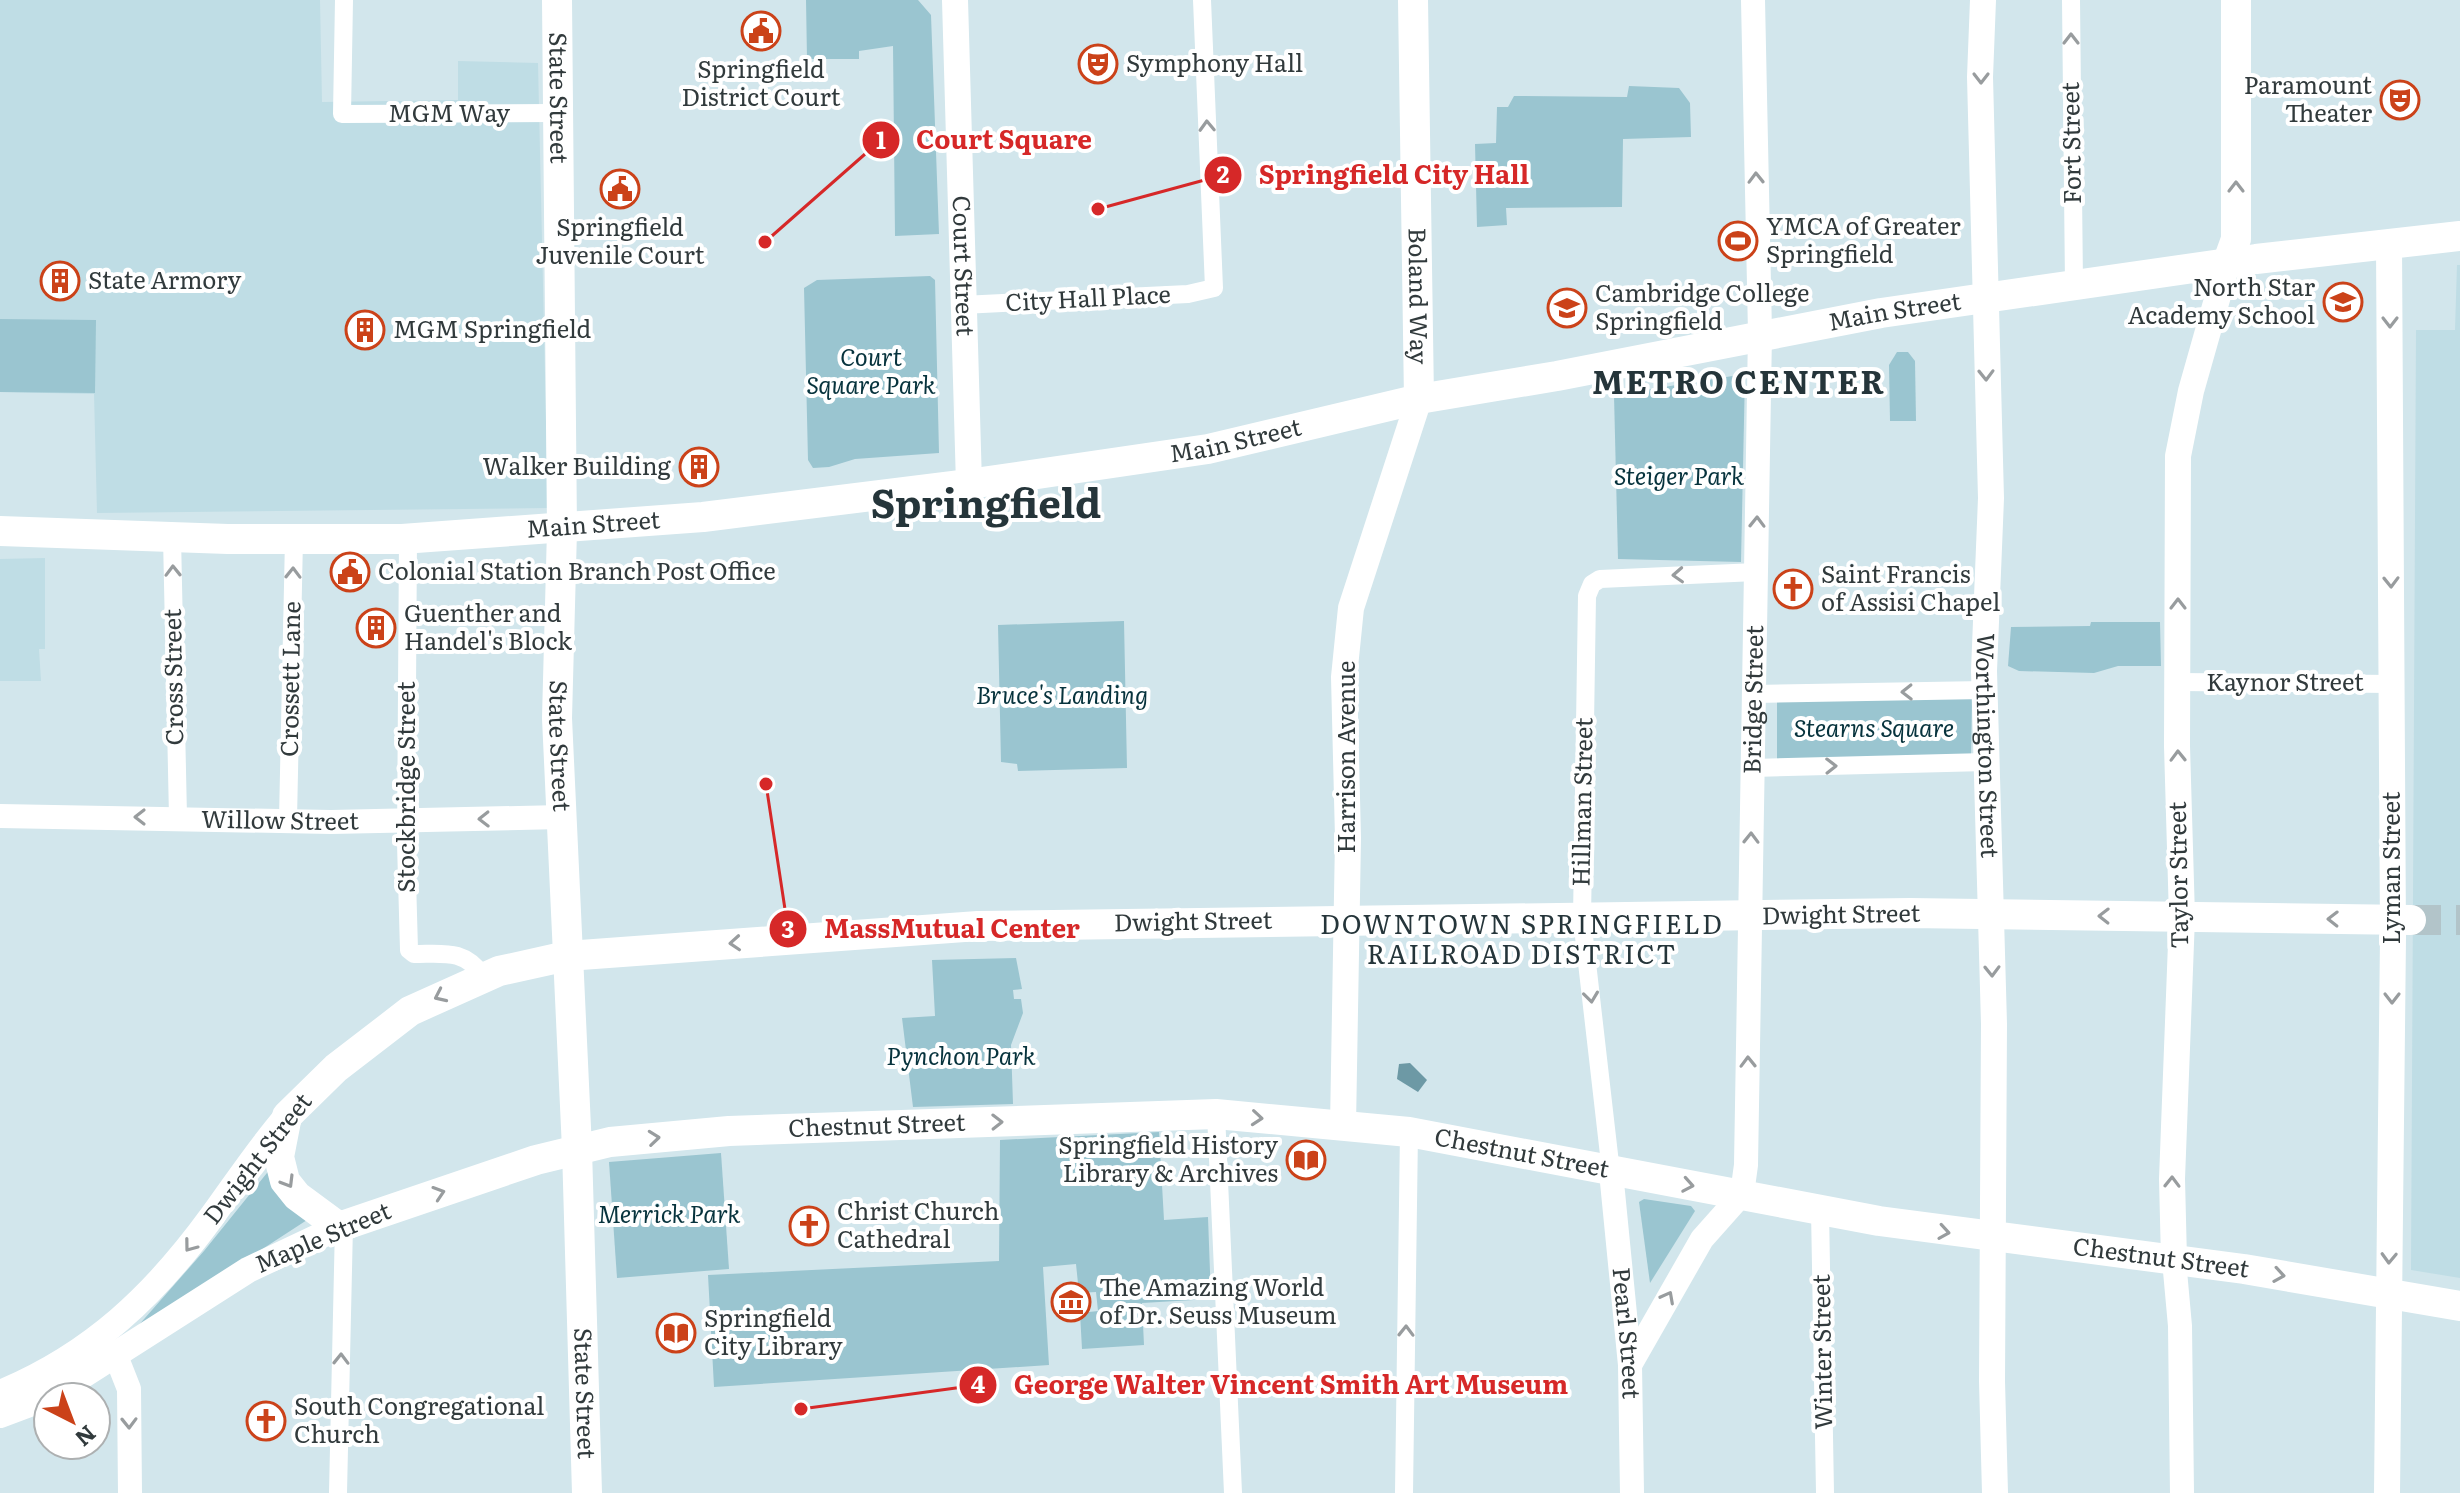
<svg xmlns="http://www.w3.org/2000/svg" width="2460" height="1493" font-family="Literata,serif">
  <rect width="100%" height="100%" fill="#d2e6ec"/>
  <g fill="#bfdde5">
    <path d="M 0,0 L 320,0 L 322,102 L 458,100 L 458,61 L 538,63 L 548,508 L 97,513 L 94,394 L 0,392 Z"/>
    <path d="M 2457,265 L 2460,265 L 2460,1278 L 2411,1270 L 2416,330 L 2455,330 Z"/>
    <path d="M 45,558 L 45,649 L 39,649 L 41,681 L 0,681 L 0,559 Z"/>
  </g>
  <g fill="#9ac5d0">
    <path d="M 806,0 L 918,0 L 931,15 L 939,234 L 895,236 L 893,46 L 859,51 L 859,59 L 807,59 Z"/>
    <path d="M 1629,86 L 1679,88 L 1690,103 L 1691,137 L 1623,139 L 1622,207 L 1506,208 L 1507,225 L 1477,227 L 1475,144 L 1496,143 L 1497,107 L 1508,107 L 1514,96 L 1627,97 Z"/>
    <path d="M 930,276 L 935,280 L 939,453 L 855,459 L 829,467 L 813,468 L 808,460 L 804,288 L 817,280 Z"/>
    <path d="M 0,319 L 96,320 L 95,393 L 0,392 Z"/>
    <path d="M 1897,352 L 1908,352 L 1915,361 L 1916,421 L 1890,421 L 1889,365 Z"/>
    <path d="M 1745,374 L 1741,562 L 1618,559 L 1614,395 Z"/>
    <path d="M 1124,621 L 1127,768 L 1018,771 L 1017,764 L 1001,762 L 998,625 Z"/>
    <path d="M 2091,622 L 2160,622 L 2161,666 L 2118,666 L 2094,673 L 2019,671 L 2008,666 L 2011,627 L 2090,626 Z"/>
    <path d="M 1972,698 L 1971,758 L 1777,759 L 1777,700 Z"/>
    <path d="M 1016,958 L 1022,989 L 1013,990 L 1014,999 L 1021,999 L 1023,1013 L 1011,1045 L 1013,1104 L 913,1107 L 902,1018 L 935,1016 L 932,960 Z"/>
    <path d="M 1159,1132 L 1164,1220 L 1208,1217 L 1211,1299 L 1142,1303 L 1144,1345 L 1082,1349 L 1080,1313 L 1098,1311 L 1096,1292 L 1079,1293 L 1076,1264 L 1043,1267 L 1049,1365 L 714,1387 L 708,1275 L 999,1261 L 1000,1140 Z"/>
    <path d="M 721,1153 L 729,1269 L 617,1278 L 609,1162 Z"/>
    <path d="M 271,1168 L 307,1220 L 130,1335 L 204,1251 Z"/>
    <path d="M 1644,1199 L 1691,1206 L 1695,1211 L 1650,1283 L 1639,1202 Z"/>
  </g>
  <path fill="#6d99a5" d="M 1410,1063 L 1427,1080 L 1418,1092 L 1397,1079 L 1399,1064 Z"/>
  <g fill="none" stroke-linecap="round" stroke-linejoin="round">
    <path stroke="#b2c4c9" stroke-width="30" stroke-dasharray="30 15" stroke-linecap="butt" d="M 2411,920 L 2460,920"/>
    <g stroke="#fff" stroke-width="18">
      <path d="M 344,0 L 342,114 L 555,113"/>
      <path d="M 2071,0 L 2074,285"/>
      <path d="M 962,305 L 1188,294 L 1214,288 L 1202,0"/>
      <path d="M 172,537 L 178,817"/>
      <path d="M 408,538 L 406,843 L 409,950 L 414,954 C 444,954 464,949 483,976"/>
      <path d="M 2178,682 L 2392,684"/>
      <path d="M 1754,694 L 1985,690"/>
      <path d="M 1753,768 L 1986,762"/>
      <path d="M 288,819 L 294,539"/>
      <path d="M 1216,1114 L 1233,1493"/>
      <path d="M 1611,1172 L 1582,919 L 1587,596 L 1592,584 L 1600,579 L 1756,572"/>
      <path d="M 1820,1210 L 1825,1493"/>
      <path d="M 338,1493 L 344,1225"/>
      <path d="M 1404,1493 L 1409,1132"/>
    </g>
    <g stroke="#fff" stroke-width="24">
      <path id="s1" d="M 0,816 L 331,822 L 562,817"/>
      <path id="s2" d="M 1611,1172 L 1630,1365 L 1632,1493"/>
      <path d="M 2174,1260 L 2180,1326 L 2182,1493"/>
      <path d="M 116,1356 L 129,1389 L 130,1493"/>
      <path id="s3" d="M 1630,1365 L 1702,1239 L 1742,1194 L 1746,1165 L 1760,333 L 1753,0"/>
    </g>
    <g stroke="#fff" stroke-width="26">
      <path id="s4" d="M 955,0 L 969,484"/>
      <path id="s5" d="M 1983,0 L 1980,77 L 1991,498 L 1984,671 L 1994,1024 L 1992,1381 L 1995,1493"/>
      <path d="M 1343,1126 L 1348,838 L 1344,677 L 1351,608 L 1419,399"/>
      <path d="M 2174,1260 L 2172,1179 L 2182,917 L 2177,746 L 2178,456 L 2191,391 L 2227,264"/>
      <path d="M 0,1393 C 92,1355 155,1295 213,1215 C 237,1182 260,1147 287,1116"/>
      <path d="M 49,1397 L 248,1270 L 339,1227"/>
      <path d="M 0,1415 L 48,1397"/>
      <path d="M 2387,1493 L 2393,936 L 2389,244"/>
    </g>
    <g stroke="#fff" stroke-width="30">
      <path id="s6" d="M 557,0 L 562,530 L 557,718 L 577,1149 L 587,1493"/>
      <path id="s7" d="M 1413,0 L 1419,399"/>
      <path d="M 2227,264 L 2236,239 L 2236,0"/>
      <path id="s8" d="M 0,531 L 228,539 L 402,539 L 703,517 L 969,484 L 1208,449 L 1419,399 L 1557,376 L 1881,313 L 2256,259 L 2460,236"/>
      <path id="s9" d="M 2411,920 L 1910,913 L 978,926 L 567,956 L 499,971 L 410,1011 L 336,1068 L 287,1116 L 279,1157 L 285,1181 L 297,1196 L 339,1227 L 536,1160 L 610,1142 L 729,1131 L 1216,1114 L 1409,1132 L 1879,1221 L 2244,1269 L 2460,1306"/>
    </g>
  </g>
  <defs><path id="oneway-chevron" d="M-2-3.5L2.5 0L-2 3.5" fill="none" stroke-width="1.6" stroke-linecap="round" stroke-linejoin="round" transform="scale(2)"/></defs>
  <g stroke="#989c9e">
    <use href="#oneway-chevron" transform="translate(2071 39) rotate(-90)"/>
    <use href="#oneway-chevron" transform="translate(1981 78) rotate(90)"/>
    <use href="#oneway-chevron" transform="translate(1207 126) rotate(-92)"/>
    <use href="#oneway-chevron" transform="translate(1756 178) rotate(-91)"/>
    <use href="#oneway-chevron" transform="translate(2236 187) rotate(-90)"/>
    <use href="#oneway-chevron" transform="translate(2390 322) rotate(90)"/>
    <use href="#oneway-chevron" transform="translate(1986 375) rotate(89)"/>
    <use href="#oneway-chevron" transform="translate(1757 522) rotate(-89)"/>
    <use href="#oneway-chevron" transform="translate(173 571) rotate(-91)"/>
    <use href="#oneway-chevron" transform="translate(293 573) rotate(-89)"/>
    <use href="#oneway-chevron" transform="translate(1678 575) rotate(177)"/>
    <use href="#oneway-chevron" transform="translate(2391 582) rotate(89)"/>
    <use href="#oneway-chevron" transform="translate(2178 604) rotate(-90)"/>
    <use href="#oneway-chevron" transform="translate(1907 692) rotate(179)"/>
    <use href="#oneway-chevron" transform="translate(2178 756) rotate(-91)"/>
    <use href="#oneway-chevron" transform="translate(1831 766) rotate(-1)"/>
    <use href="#oneway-chevron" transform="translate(140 817) rotate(-180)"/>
    <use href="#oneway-chevron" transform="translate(484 819) rotate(179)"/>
    <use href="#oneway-chevron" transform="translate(1751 838) rotate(-89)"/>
    <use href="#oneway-chevron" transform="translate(2104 916) rotate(-179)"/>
    <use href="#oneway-chevron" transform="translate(2333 919) rotate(-179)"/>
    <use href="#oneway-chevron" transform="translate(735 943) rotate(176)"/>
    <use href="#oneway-chevron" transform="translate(1992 971) rotate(89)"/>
    <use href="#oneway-chevron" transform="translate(440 996) rotate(155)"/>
    <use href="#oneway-chevron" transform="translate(1591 997) rotate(83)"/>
    <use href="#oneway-chevron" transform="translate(2392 998) rotate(90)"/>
    <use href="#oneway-chevron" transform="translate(1748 1062) rotate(-91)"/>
    <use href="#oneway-chevron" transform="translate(1257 1118) rotate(5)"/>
    <use href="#oneway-chevron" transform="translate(997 1122) rotate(-1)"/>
    <use href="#oneway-chevron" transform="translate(654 1138) rotate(-6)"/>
    <use href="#oneway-chevron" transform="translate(288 1182) rotate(59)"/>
    <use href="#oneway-chevron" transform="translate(2172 1182) rotate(-89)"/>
    <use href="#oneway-chevron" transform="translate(1688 1185) rotate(10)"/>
    <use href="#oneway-chevron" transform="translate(439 1193) rotate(-18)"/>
    <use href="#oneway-chevron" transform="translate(1944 1232) rotate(9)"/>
    <use href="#oneway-chevron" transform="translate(190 1246) rotate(127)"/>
    <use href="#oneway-chevron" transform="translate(2389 1258) rotate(92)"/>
    <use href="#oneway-chevron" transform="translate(2279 1275) rotate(9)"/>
    <use href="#oneway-chevron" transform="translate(1668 1297) rotate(-62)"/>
    <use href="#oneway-chevron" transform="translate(1406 1331) rotate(-89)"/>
    <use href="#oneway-chevron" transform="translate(341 1359) rotate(-89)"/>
    <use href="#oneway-chevron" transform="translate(129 1423) rotate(89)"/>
  </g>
  <defs>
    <symbol id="civic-ring" viewBox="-11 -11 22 22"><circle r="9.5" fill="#fff" stroke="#cb4219" stroke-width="1.5"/><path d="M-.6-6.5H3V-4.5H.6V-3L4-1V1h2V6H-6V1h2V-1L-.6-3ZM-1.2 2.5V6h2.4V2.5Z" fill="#cb4219"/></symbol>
    <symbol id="theatre-ring" viewBox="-11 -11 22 22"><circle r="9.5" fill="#fff" stroke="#cb4219" stroke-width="1.5"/><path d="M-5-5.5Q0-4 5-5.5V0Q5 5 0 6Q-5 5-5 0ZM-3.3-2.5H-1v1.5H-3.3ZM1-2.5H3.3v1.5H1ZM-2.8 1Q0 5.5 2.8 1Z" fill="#cb4219"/></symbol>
    <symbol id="stadium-ring" viewBox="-11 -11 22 22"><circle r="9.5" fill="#fff" stroke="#cb4219" stroke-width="1.5"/><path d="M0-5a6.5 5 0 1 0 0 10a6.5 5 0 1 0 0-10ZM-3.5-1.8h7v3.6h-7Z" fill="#cb4219"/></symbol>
    <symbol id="building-ring" viewBox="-11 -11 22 22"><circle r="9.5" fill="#fff" stroke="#cb4219" stroke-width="1.5"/><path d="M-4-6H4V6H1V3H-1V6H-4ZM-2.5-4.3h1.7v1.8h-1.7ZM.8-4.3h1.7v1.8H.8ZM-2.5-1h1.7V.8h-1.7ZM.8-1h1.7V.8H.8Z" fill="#cb4219"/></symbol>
    <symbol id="school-ring" viewBox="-11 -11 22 22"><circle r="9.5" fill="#fff" stroke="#cb4219" stroke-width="1.5"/><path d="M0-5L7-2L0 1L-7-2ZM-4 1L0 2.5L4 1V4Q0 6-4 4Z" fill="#cb4219"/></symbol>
    <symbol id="university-ring" viewBox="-11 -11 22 22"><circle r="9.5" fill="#fff" stroke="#cb4219" stroke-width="1.5"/><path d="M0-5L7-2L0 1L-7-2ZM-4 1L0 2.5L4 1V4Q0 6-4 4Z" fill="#cb4219"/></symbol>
    <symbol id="church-ring" viewBox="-11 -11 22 22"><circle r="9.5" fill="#fff" stroke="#cb4219" stroke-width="1.5"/><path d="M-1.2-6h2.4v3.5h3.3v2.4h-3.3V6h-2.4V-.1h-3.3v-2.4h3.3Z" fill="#cb4219"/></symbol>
    <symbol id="library-ring" viewBox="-11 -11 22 22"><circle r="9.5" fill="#fff" stroke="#cb4219" stroke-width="1.5"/><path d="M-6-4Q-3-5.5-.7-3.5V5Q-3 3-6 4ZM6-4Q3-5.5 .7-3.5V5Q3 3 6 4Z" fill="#cb4219"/></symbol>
    <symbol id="museum-ring" viewBox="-11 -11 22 22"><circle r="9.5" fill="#fff" stroke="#cb4219" stroke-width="1.5"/><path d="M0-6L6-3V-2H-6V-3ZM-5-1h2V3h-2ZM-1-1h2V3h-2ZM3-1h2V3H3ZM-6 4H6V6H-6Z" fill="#cb4219"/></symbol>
  </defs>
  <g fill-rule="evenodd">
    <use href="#civic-ring" x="739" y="9" width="44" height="44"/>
    <use href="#theatre-ring" x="1076" y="42" width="44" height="44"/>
    <use href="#theatre-ring" x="2378" y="78" width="44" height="44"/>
    <use href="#civic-ring" x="598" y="167" width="44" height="44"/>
    <use href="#stadium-ring" x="1716" y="219" width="44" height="44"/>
    <use href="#building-ring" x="38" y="259" width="44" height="44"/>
    <use href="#school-ring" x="2321" y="280" width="44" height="44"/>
    <use href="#university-ring" x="1545" y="286" width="44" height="44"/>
    <use href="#building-ring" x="343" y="308" width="44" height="44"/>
    <use href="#building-ring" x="677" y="445" width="44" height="44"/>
    <use href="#civic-ring" x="328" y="550" width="44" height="44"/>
    <use href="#church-ring" x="1771" y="567" width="44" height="44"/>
    <use href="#building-ring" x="354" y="606" width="44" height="44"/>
    <use href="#library-ring" x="1284" y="1138" width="44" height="44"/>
    <use href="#church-ring" x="787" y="1204" width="44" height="44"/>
    <use href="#museum-ring" x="1049" y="1280" width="44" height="44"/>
    <use href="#library-ring" x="654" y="1311" width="44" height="44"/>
    <use href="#church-ring" x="244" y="1399" width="44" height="44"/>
  </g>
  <g text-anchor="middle" stroke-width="8" stroke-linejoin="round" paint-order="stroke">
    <g font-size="24" fill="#313a3c" stroke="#fff" text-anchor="start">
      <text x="1126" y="72">Symphony Hall</text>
      <text x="761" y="78" text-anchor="middle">Springfield<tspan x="761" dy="28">District Court</tspan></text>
      <text x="2372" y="94" text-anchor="end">Paramount<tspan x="2372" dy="28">Theater</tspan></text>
      <text x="1766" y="235">YMCA of Greater<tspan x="1766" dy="28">Springfield</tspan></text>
      <text x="620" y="236" text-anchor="middle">Springfield<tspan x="620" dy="28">Juvenile Court</tspan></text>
      <text x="88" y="289">State Armory</text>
      <text x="2315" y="296" text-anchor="end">North Star<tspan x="2315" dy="28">Academy School</tspan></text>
      <text x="1595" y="302">Cambridge College<tspan x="1595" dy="28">Springfield</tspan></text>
      <text x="393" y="338">MGM Springfield</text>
      <text x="671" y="475" text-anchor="end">Walker Building</text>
      <text x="378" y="580">Colonial Station Branch Post Office</text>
      <text x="1821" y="583">Saint Francis<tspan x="1821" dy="28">of Assisi Chapel</tspan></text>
      <text x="404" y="622">Guenther and<tspan x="404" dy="28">Handel's Block</tspan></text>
      <text x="1278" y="1154" text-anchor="end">Springfield History<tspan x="1278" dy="28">Library &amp; Archives</tspan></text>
      <text x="837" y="1220">Christ Church<tspan x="837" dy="28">Cathedral</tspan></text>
      <text x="1099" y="1296">The Amazing World<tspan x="1099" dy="28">of Dr. Seuss Museum</tspan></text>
      <text x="704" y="1327">Springfield<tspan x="704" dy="28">City Library</tspan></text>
      <text x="294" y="1415">South Congregational<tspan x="294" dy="28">Church</tspan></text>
    </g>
    <g font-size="24" fill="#313a3c" stroke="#fff">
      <text dy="8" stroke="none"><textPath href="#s6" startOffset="98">State Street</textPath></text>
      <text x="449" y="122">MGM Way</text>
      <text transform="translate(2072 143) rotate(-91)" y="8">Fort Street</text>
      <text dy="8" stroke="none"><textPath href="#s4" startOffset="266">Court Street</textPath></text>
      <text dy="8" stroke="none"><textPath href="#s7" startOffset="296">Boland Way</textPath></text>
      <text transform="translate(1088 299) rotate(-3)" y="8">City Hall Place</text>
      <text dy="8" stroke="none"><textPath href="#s8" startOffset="1914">Main Street</textPath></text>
      <text dy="8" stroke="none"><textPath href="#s8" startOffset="1242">Main Street</textPath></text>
      <text dy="8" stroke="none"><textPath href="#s8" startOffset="594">Main Street</textPath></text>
      <text transform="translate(174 677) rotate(-91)" y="8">Cross Street</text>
      <text transform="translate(291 679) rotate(-89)" y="8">Crossett Lane</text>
      <text x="2285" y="691">Kaynor Street</text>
      <text dy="8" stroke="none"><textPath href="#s3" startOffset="700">Bridge Street</textPath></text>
      <text dy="8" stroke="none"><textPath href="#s5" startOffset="746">Worthington Street</textPath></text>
      <text dy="8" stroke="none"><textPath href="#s6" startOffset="746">State Street</textPath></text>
      <text transform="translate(1347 757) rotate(-90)" y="8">Harrison Avenue</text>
      <text transform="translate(407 787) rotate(-90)" y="8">Stockbridge Street</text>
      <text transform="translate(1583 802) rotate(-89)" y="8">Hillman Street</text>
      <text dy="8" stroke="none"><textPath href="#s1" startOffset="280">Willow Street</textPath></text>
      <text transform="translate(2392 868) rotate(-90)" y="8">Lyman Street</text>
      <text transform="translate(2179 875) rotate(-91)" y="8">Taylor Street</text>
      <text transform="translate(1841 915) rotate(-1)" y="8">Dwight Street</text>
      <text transform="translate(1193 922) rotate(-1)" y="8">Dwight Street</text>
      <text dy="8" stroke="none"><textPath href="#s9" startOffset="2864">Chestnut Street</textPath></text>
      <text dy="8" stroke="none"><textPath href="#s9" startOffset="3512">Chestnut Street</textPath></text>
      <text transform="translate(258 1159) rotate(-52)" y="8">Dwight Street</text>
      <text transform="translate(323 1238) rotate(-23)" y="8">Maple Street</text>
      <text dy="8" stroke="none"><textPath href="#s9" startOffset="4160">Chestnut Street</textPath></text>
      <text dy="8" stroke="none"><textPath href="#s2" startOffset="162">Pearl Street</textPath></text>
      <text transform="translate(1823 1352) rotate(-91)" y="8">Winter Street</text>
      <text dy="8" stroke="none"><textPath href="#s6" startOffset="1394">State Street</textPath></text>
    </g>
    <g font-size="24" font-style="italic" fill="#07333d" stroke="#fff">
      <text x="871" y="366">Court<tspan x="871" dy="28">Square Park</tspan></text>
      <text x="1679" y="485">Steiger Park</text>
      <text x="1062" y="704">Bruce's Landing</text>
      <text x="1874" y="737">Stearns Square</text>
      <text x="961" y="1065">Pynchon Park</text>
      <text x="669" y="1223">Merrick Park</text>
    </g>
    <g font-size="26" letter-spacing="2" fill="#25353a" stroke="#fff">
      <text x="1522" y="934">DOWNTOWN SPRINGFIELD<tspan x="1522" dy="30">RAILROAD DISTRICT</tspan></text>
    </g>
    <g font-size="32" font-weight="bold" letter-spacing="2" fill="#25353a" stroke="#fff">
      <text x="1739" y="394">METRO CENTER</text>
    </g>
    <g font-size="40" font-weight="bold" fill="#25353a" stroke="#fff">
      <text x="986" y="518">Springfield</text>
    </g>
  </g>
  <path fill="none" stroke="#d62828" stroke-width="3" d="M765 242L881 140M1098 209L1223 175M766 784L788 929M801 1409L978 1385"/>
  <g fill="#d62828" stroke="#fff" stroke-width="3">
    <circle cx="765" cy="242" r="8"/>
    <circle cx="1098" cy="209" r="8"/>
    <circle cx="766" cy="784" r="8"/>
    <circle cx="801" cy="1409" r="8"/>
    <circle cx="881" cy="140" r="20"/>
    <circle cx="1223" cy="175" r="20"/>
    <circle cx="788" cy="929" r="20"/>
    <circle cx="978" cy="1385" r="20"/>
  </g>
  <g font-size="24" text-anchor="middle" font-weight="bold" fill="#fff">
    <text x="881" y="149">1</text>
    <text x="1223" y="183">2</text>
    <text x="788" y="938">3</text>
    <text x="978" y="1393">4</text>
  </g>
  <g font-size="26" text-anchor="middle" font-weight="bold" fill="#d62828" stroke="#fff" stroke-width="8" stroke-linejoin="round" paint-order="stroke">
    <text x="1004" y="149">Court Square</text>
    <text x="1394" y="184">Springfield City Hall</text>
    <text x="952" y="938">MassMutual Center</text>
    <text x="1291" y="1394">George Walter Vincent Smith Art Museum</text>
  </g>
  <g transform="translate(72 1421) rotate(138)"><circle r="38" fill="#ffffff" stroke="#adb0b1" stroke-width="2"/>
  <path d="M0-6L14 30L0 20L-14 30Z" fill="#cb4219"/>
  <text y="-12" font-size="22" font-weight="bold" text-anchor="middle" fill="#313a3c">N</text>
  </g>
</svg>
